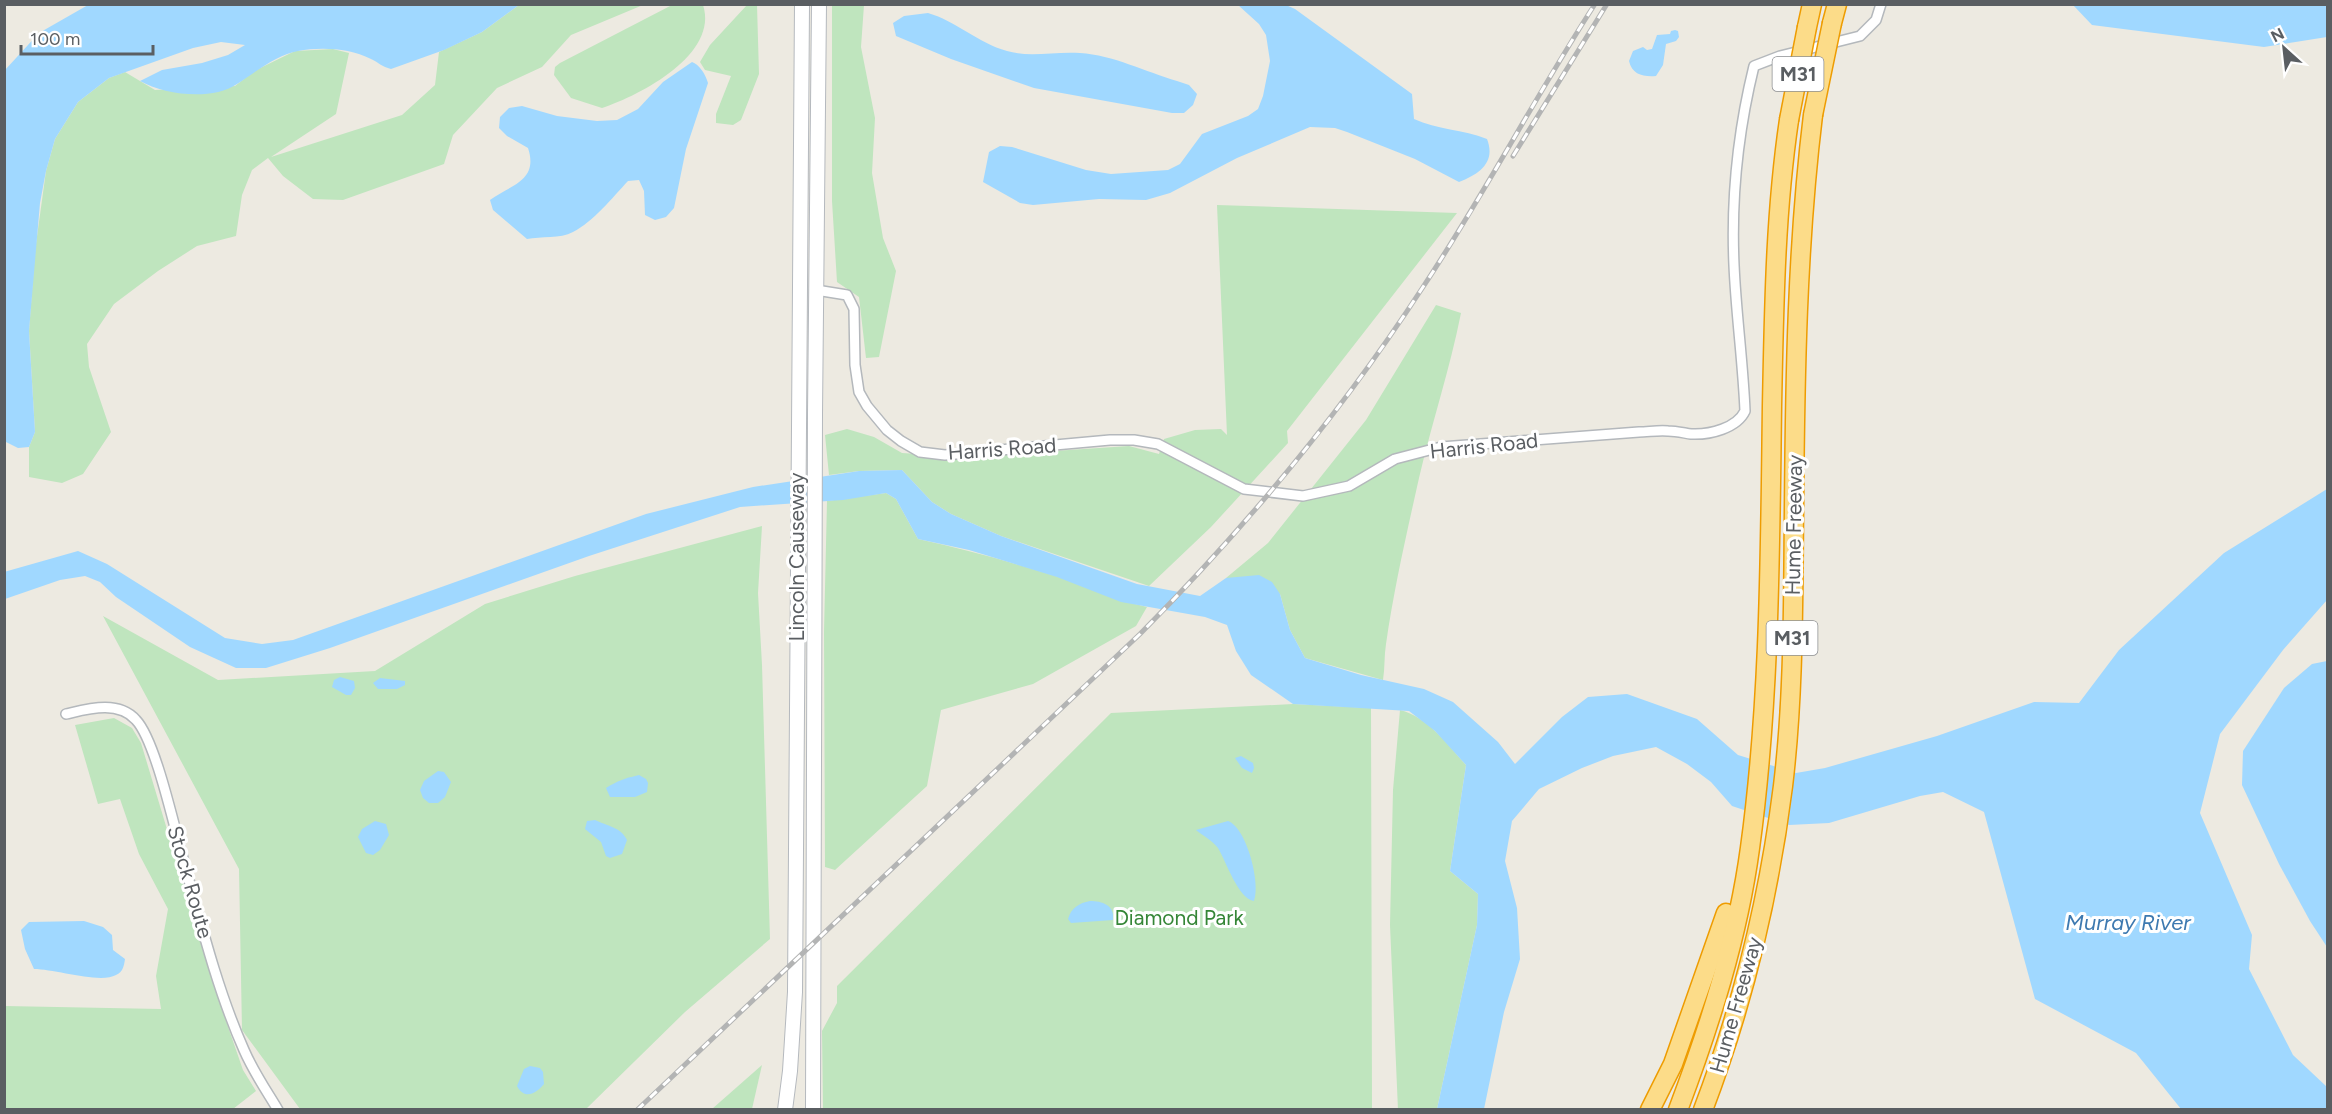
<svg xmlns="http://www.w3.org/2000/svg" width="2332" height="1114" font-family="Figtree,sans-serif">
  <rect width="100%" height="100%" fill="#edeae1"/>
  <g fill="#bfe5be">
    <path d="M 519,5 L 643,5 L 571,35 L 542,67 L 497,88 L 453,135 L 444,164 L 343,200 L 313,199 L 283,176 L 268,158 L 252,170 L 242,195 L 236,236 L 197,246 L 158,271 L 114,304 L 87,344 L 89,367 L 111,432 L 83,474 L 62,483 L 29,477 L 29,447 L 35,432 L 29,331 L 35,251 L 46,171 L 55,139 L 78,102 L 109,78 L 125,72 L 155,90 L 235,86 L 254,71 L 295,51 L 333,49 L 349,53 L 336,114 L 271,157 L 402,115 L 435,85 L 439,52 L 482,32 Z"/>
    <path d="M 672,5 L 703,5 C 719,54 641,95 602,108 L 571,98 L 554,75 L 555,67 L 560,63 Z"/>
    <path d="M 747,5 L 757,5 L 759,74 L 741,120 L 733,125 L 716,123 L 716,114 L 731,76 L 705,70 L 700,62 L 710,45 Z"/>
    <path d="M 832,5 L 864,5 L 861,47 L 875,118 L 872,173 L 883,238 L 896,271 L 879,357 L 866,358 L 859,297 L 837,282 L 832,201 Z"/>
    <path d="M 1217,205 L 1457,213 L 1287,431 L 1288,443 L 1211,527 L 1149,586 L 1001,536 L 951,514 L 932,502 L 902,470 L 859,471 L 829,475 L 825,435 L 847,429 L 874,437 L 902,453 L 963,457 L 1129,446 L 1159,454 L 1164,439 L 1195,430 L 1221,429 L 1227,435 Z"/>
    <path d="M 1436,305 L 1461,313 C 1450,369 1432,422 1419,478 C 1407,532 1394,588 1386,644 C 1384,656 1385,668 1383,680 L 1305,658 L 1290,630 L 1280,594 L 1226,578 L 1268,543 L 1366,420 Z"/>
    <path d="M 886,493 L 896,499 L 918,539 C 965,549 1010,562 1056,576 C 1087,587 1115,600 1147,607 L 1136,626 L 1033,684 L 941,710 L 927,786 L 835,870 L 825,867 L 824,632 L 827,501 Z"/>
    <path d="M 762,526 L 758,593 L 762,665 L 770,939 L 685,1012 L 586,1109 L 300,1109 L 242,1030 L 239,869 L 103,616 L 218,680 L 375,671 L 485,604 L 575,576 Z"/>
    <path d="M 1293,704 L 1371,708 L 1372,1109 L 823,1109 L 822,1031 L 837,1003 L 837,986 L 1111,713 Z"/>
    <path d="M 1400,710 C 1428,717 1447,744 1466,765 L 1450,871 L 1478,894 L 1477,925 L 1437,1109 L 1398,1110 L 1390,925 L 1393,790 Z"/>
    <path d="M 114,718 L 132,728 L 141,743 L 216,992 L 243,1070 L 256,1091 L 233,1109 L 5,1109 L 5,1006 L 161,1009 L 156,976 L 168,909 L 139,854 L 120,799 L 98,804 L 75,725 Z"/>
    <path d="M 762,1065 L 752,1109 L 712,1109 Z"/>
  </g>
  <g fill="#a0d8ff">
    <path d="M 88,5 L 519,5 L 482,32 L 444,50 L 391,69 C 382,67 378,62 371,59 C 349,48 321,47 298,51 C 278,54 254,73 237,84 C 212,101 165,95 140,81 L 162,70 L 202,63 L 228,55 L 245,45 L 221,42 L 193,48 L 109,78 L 78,102 L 55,139 L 46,171 L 40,203 L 29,331 L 35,432 L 29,447 L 18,448 L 4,441 L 5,70 L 39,33 Z"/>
    <path d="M 1238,5 L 1286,5 L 1295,9 L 1412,94 L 1414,119 C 1437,130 1463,129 1487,139 C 1496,162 1480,174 1459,182 L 1415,159 L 1347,132 L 1335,128 L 1310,127 L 1237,158 L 1170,193 L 1146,200 L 1099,199 L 1033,205 L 1020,203 L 983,182 L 989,152 L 1000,146 L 1012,147 L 1086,170 L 1111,174 L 1168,170 L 1180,164 L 1202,134 L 1248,116 L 1258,109 L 1263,96 L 1270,61 L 1266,35 L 1259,24 Z"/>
    <path d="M 2073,5 L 2327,5 L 2327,37 L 2264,47 L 2092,25 Z"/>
    <path d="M 928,13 C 956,21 978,43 1007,51 C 1031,58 1055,51 1080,53 C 1113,55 1146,72 1177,81 L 1189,85 L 1197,94 L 1193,105 L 1184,113 L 1172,113 L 1034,88 L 951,59 L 896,36 L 893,23 L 904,16 Z"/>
    <path d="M 1675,30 L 1678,31 L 1679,37 L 1676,41 L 1666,44 L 1663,65 L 1656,76 C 1644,77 1632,75 1629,61 L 1633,51 L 1643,47 L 1647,50 L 1652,49 L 1657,35 L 1670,34 L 1671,31 Z"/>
    <path d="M 692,62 C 699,64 706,75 708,83 L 686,149 L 674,208 L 666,217 L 655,220 L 645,215 L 644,191 L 639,180 L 628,181 C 613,197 593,222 573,232 C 560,239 541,236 527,239 L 493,210 L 490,200 C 510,185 539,181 528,148 L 507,136 L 499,128 L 500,117 L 509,108 L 522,106 L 557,116 L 597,121 L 617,120 L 638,109 L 663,82 Z"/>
    <path d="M 902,470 L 932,502 L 951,514 L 1001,536 L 1137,584 L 1200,596 L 1226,578 L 1259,575 L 1272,582 L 1280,594 L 1290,630 L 1305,658 L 1361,675 L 1424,689 L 1453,702 L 1498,742 L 1515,764 L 1562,717 L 1588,697 L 1627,694 L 1697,719 L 1738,755 L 1796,773 L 1825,768 L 1937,736 L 2034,702 L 2079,703 L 2119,650 L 2224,553 L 2327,489 L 2327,600 L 2283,650 L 2220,734 L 2200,813 L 2252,935 L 2249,969 L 2293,1055 L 2327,1087 L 2327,1109 L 2181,1109 L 2136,1053 L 2035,999 L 1984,812 L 1943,792 L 1920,796 L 1829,823 L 1789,825 L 1732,806 L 1711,782 L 1687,764 L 1656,747 L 1613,756 L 1582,768 L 1539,789 L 1512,821 L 1505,861 L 1517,908 L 1520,959 L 1504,1012 L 1484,1109 L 1437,1109 L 1477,925 L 1478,894 L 1450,871 L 1466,765 L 1435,731 L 1409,711 L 1293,704 L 1251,675 L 1236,651 L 1227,625 L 1205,617 L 1121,602 L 1057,577 L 969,550 L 918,539 L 896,499 L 886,493 L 843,500 L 740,507 L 589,556 L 330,648 L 266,668 L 236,668 L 190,647 L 116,597 L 100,582 L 85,576 L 60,580 L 5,599 L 4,572 L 78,551 L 107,564 L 225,638 L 262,644 L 293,640 L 646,514 L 753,487 L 859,471 Z"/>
    <path d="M 2327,661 L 2328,661 L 2327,947 L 2310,921 L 2279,864 L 2242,785 L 2243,751 L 2284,688 L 2312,664 Z"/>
    <path d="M 340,677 L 354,681 L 355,688 L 351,695 L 346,695 L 332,687 L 334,680 Z"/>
    <path d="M 380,678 L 405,681 L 405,685 L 397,689 L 378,689 L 373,683 Z"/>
    <path d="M 1241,756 L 1253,763 L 1254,768 L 1252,773 L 1242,768 L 1235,758 Z"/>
    <path d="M 438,771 L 444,772 L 451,782 L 445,797 L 438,803 L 429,803 L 423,798 L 420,790 L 424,781 Z"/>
    <path d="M 639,775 L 646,779 L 648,783 L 647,792 L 635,797 L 610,797 L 606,788 C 617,781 626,778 639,775 Z"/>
    <path d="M 595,820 C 607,826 621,827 627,840 L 622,854 L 610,858 L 606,856 L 601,842 L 585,829 L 587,821 Z"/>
    <path d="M 375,821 L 386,824 L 389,835 L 380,850 L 373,855 L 366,853 L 358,837 L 362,829 Z"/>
    <path d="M 1228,821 C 1247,828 1261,884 1254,901 C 1238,899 1226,861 1218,848 C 1213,841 1202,835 1196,830 Z"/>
    <path d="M 1090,901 C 1102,901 1115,905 1113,920 L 1071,923 L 1068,919 C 1071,908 1079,903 1090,901 Z"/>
    <path d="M 84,921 L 103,927 L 112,935 L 113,950 L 125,959 C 124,966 123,972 116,975 C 100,984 55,969 34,969 L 25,949 L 21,930 L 29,922 Z"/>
    <path d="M 530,1066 L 540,1068 L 543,1072 L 544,1084 C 536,1094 524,1100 517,1086 L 524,1069 Z"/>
  </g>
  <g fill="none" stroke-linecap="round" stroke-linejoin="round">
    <defs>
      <g id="minor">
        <path d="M 816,290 L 847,295 L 854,309 L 855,365 L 859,392 L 867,406 L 887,430 L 901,441 L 920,452 L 945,455 L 1110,440 L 1134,440 L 1158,444 L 1244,489 L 1303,496 L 1349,486 L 1395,459 L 1441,447 L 1639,432 C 1648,432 1658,430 1668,431 C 1676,431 1684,433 1691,434 C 1710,435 1737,428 1745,411 C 1743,362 1736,313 1734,265 C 1731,198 1738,131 1754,66 L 1780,56 L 1860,36 L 1876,20 L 1881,4"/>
        <path d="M 66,714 C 88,709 118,700 136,720 C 156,741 175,831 184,862 C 201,924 218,992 244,1050 C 253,1071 266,1090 278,1110"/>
      </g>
      <g id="secondary">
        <path d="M 785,1110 L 790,1071 L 795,992 L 802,4"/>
        <path d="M 813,1110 L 815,414 L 819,4"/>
      </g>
      <g id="motorway">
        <path d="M 1832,23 L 1837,4"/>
        <path d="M 1807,27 L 1812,4"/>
        <path d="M 1650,1110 L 1673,1064 L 1726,913"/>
        <path d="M 1678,1110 C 1710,1025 1738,937 1750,848 C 1770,702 1770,553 1772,406 C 1774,310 1775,215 1789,120"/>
        <path d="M 1703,1110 C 1743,1005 1769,897 1783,786 C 1794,695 1793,601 1794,509 C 1795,377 1797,246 1813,115"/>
      </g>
    </defs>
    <use href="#minor" stroke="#b4b8bc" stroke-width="12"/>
    <use href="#secondary" stroke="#b5b9be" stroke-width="16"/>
    <use href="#motorway" stroke="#ee9c01" stroke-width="21"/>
    <use href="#minor" stroke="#fff" stroke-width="9"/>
    <use href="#secondary" stroke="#fff" stroke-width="14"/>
    <use href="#motorway" stroke="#fcdc89" stroke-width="18"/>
    <defs>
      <g id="rail">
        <path d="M 1513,156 L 1607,4"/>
        <path d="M 637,1110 L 1140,634 C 1246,527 1341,413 1423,287 C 1484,195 1535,97 1595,4"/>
      </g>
    </defs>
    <use href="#rail" stroke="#b3b4b4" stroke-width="5"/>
    <use href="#rail" stroke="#fff" stroke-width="3" stroke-dasharray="9" stroke-linecap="butt"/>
    <defs>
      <g id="motorway-bridge">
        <path d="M 1813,115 L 1832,23"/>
        <path d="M 1789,120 L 1807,27"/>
      </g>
    </defs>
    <use href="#motorway-bridge" stroke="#ee9c01" stroke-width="21" stroke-linecap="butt"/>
    <use href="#motorway-bridge" stroke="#fcdc89" stroke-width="18"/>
  </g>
  <g text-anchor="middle" stroke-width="6" stroke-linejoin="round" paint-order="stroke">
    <g fill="#fff" stroke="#8c8e91" stroke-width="1.5">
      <rect x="1772.5" y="57" width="51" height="34" rx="4.5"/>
      <rect x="1766.5" y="621" width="51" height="34" rx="4.5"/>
    </g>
    <g font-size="20" font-weight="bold" fill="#5a5e62">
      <text x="1798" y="81">M31</text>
      <text x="1792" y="645">M31</text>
    </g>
    <g font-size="21" fill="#5a5e62" stroke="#fff">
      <text transform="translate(1484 446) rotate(-6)" y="7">Harris Road</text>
      <text transform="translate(1002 449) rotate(-4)" y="7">Harris Road</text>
      <text transform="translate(1794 525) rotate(-89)" y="7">Hume Freeway</text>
      <text transform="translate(797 557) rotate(-90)" y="7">Lincoln Causeway</text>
      <text transform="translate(190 882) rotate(74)" y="7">Stock Route</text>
      <text transform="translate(1736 1005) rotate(-74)" y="7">Hume Freeway</text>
    </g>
    <g font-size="21" fill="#358637" stroke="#fff">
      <text x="1179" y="925">Diamond Park</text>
    </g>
    <g font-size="22" font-style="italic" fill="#3d79b0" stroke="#fff">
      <text x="2128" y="930">Murray River</text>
    </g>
  </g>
  <rect width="2332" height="1114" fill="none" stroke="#5a5e62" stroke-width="12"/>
  <g transform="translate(2284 48) rotate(333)" stroke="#ffffff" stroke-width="4.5" paint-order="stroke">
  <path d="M0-4.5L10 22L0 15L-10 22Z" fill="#5a5e62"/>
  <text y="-9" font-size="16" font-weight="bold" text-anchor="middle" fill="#5a5e62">N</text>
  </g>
  <path d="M21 45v9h132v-9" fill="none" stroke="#5a5e62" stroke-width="3"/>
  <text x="30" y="45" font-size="18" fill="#5a5e62" stroke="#ffffff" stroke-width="4.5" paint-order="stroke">100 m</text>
</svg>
